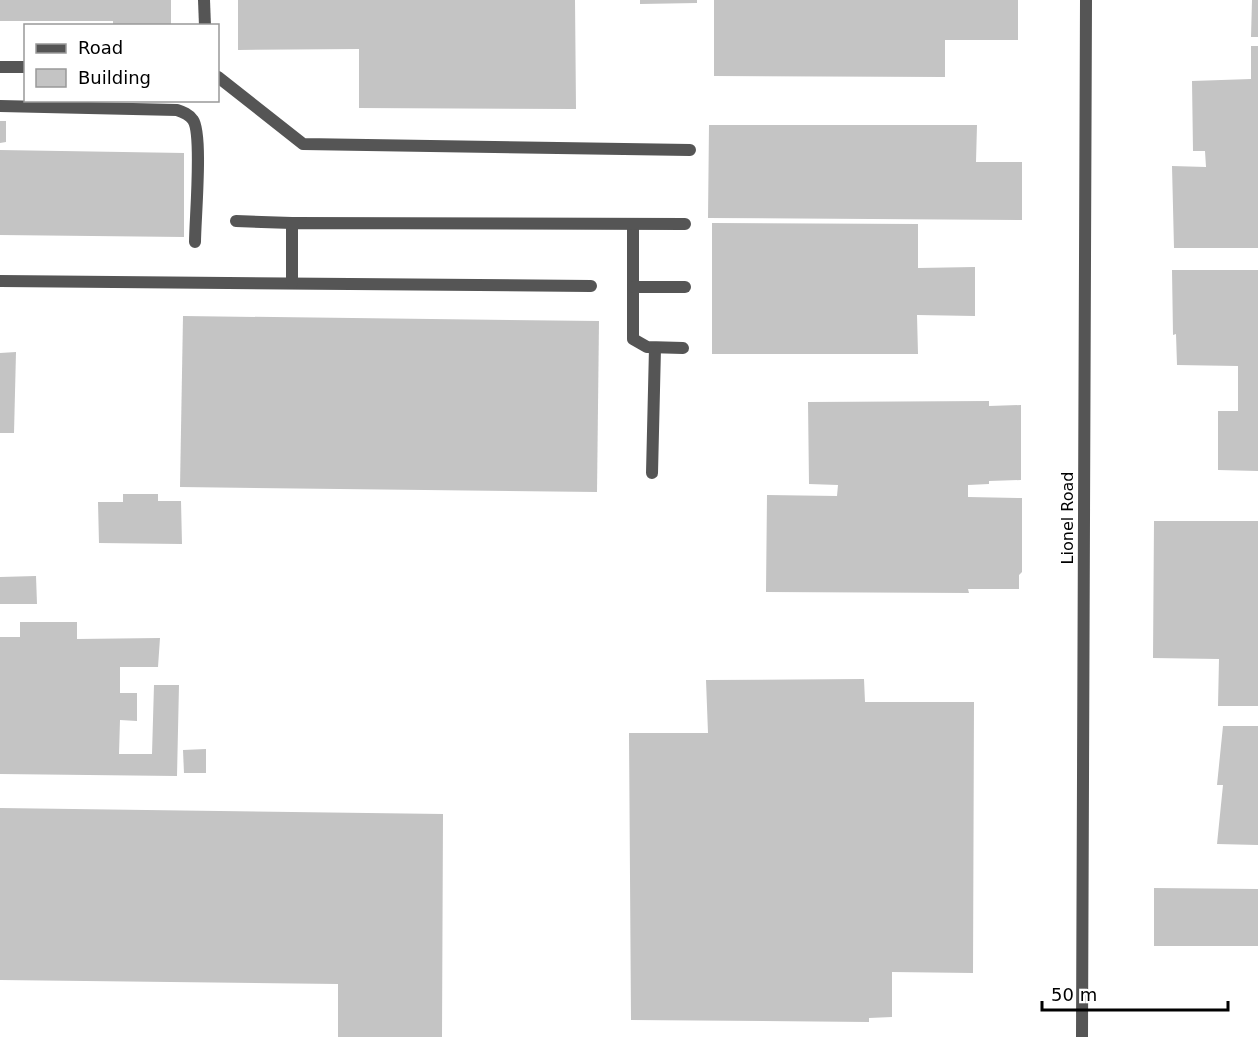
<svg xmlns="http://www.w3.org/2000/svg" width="1258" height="1037" font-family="'DejaVu Sans',sans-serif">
  <rect width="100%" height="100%" fill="#fff"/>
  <g fill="#c4c4c4">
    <path d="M 0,0 L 171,0 L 171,26 L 113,26 L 113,21 L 0,21 Z"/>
    <path d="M 238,0 L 575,0 L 576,109 L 359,108 L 359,49 L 238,50 Z"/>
    <path d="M 640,0 L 697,0 L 697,3 L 640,4 Z"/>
    <path d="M 714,0 L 1018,0 L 1018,40 L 945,40 L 945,77 L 714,76 Z"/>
    <path d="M 1252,0 L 1258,0 L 1258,37 L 1251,37 Z"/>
    <path d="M 1251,46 L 1258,46 L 1258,248 L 1174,248 L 1172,166 L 1206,167 L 1205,151 L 1193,151 L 1192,81 L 1251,79 Z"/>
    <path d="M 0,121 L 6,121 L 6,142 L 0,143 Z"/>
    <path d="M 709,125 L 977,125 L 976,162 L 1022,162 L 1022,220 L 708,218 Z"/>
    <path d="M 0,150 L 184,153 L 184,237 L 0,235 Z"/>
    <path d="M 712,223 L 918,224 L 918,268 L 975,267 L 975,316 L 917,315 L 918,354 L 712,354 Z"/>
    <path d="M 1172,270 L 1258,270 L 1258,471 L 1218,470 L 1218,411 L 1238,411 L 1238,366 L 1177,365 L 1176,334 L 1173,335 Z"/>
    <path d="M 183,316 L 599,321 L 597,492 L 180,487 Z"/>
    <path d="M 16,352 L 14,433 L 0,433 L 0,353 Z"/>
    <path d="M 989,401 L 989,406 L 1021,405 L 1021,480 L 989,481 L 989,484 L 968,485 L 968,497 L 1022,498 L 1022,572 L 1019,575 L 1019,589 L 968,589 L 969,593 L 766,592 L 767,495 L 837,496 L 838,485 L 809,484 L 808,402 Z"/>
    <path d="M 123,494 L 158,494 L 158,501 L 181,501 L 182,544 L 99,543 L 98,502 L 123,502 Z"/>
    <path d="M 1154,521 L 1258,521 L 1258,706 L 1218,706 L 1219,659 L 1153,658 Z"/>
    <path d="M 36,576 L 37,604 L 0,604 L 0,577 Z"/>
    <path d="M 20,622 L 77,622 L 77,639 L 160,638 L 158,667 L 120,667 L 120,693 L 137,693 L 137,721 L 120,720 L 119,754 L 152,754 L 154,685 L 179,685 L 177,776 L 0,774 L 0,637 L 20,637 Z"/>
    <path d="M 864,679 L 865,702 L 974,702 L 973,973 L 892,972 L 892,1017 L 869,1018 L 869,1022 L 631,1020 L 629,733 L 708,733 L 706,680 Z"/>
    <path d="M 1223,726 L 1258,726 L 1258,845 L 1217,844 L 1223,785 L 1217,785 Z"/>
    <path d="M 206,749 L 206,773 L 184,773 L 183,750 Z"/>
    <path d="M 0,808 L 443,814 L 442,1037 L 338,1037 L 338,984 L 0,980 Z"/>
    <path d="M 1154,888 L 1258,889 L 1258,946 L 1154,946 Z"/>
  </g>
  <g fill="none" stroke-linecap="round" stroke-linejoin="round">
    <g stroke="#555" stroke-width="12">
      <path d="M 204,0 L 205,26"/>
      <path d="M 0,67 L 26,67"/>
      <path d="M 218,77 L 303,144 L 690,150"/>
      <path d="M 0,106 L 177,110 C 183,112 189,114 193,120 C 203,134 195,220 195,242"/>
      <path d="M 236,221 L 292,223"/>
      <path d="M 633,224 L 633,339 L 647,347 L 683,348"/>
      <path d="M 0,281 L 591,286"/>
      <path d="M 292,283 L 292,223 L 685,224"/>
      <path d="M 633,287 L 685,287"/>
      <path d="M 652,473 L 655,348"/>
    </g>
    <path stroke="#555" stroke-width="12" d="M 1082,1037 L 1086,0"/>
  </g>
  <g text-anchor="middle" stroke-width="5" stroke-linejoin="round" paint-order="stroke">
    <g font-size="16" fill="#000" stroke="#fff">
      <text transform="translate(1067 518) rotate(-90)" y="6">Lionel Road</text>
    </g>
  </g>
  <rect x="24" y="24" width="195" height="78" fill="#ffffff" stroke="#999999" stroke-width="1.5"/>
  <rect x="36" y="44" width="30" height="9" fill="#555555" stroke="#999999" stroke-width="1.5"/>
  <text x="78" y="54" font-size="18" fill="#000000">Road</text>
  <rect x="36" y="69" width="30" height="18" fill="#c4c4c4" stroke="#999999" stroke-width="1.5"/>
  <text x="78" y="84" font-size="18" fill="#000000">Building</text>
  <path d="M1042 1001v9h186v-9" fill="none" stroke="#000000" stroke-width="3"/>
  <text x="1051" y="1001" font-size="18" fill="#000000" stroke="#ffffff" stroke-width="4.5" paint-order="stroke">50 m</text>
</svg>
